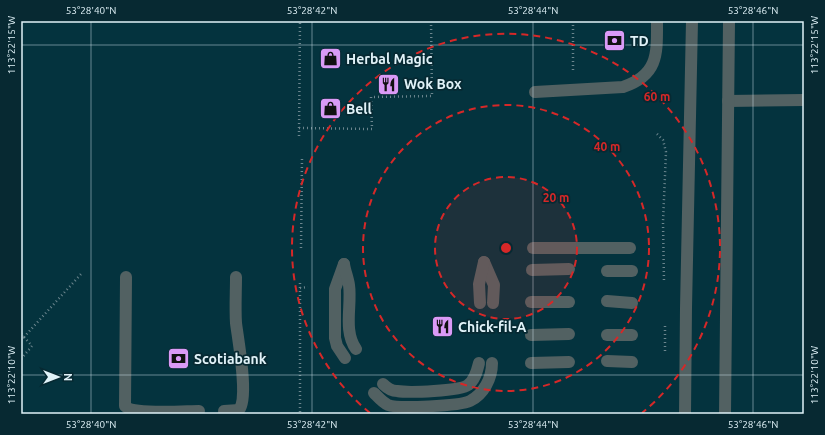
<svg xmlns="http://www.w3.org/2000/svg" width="825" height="435" font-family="Ubuntu,sans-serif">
  <rect width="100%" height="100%" fill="#072932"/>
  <rect fill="#04333e" x="21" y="21" width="783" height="393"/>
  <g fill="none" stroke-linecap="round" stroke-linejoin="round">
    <g stroke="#6c868e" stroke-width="2.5" stroke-dasharray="1 3" stroke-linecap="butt">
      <path d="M 573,21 L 573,72"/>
      <path d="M 299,128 L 372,129 L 371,97 L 432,96 L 431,21"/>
      <path d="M 657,134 L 663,140 L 666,152 L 663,222 L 664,282"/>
      <path d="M 299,136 L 300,21"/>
      <path d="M 301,248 L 302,157"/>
      <path d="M 300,283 L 300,414"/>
      <path d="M 300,288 L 308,287"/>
      <path d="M 665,326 L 665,353"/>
      <path d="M 21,334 L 24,337 L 82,273"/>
      <path d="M 21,359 L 32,346 L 24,337"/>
    </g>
    <g stroke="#526162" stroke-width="12">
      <path d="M 535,92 L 623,87 C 659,75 657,53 657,21"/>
      <path d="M 728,101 L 804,100"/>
      <path d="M 533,248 L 630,248"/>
      <path d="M 484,262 L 494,285 L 493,303"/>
      <path d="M 344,264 L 335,289 L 335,338 L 337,346 L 345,358"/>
      <path d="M 344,264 C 345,271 348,278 349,285 C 352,305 343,331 356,349"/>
      <path d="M 532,270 L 569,269"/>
      <path d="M 607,271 L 632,271"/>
      <path d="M 126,277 L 125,406 C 133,415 185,411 199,411"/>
      <path d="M 607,301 L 632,303"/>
      <path d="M 531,302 L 569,302"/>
      <path d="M 480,303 L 479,284 L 484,262"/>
      <path d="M 531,335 L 569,334"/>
      <path d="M 607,335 L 632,335"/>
      <path d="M 607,361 L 632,362"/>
      <path d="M 531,363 L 569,362"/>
      <path d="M 383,384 C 387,388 392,391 397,391 C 409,393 460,391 468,385 C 475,380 477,371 479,363"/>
      <path d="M 374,393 C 378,397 382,402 388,405 C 398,409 460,406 470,401 C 484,394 492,378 492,363"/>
      <path d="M 224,411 L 239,410 C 249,398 238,340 236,323 C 235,308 236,292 236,277"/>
      <path d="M 685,414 L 686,308 L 692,21"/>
      <path d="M 725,414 L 729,21"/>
    </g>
  </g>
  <path fill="none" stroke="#e0f2f8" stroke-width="1" stroke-opacity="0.45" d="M 91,21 L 91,414M 312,21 L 312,414M 533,21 L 533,414M 753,21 L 753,414M 21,45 L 804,45M 21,375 L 804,375"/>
  <circle cx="506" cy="248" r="71" fill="#d62828" fill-opacity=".12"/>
  <g fill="none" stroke="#d62828" stroke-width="2" stroke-dasharray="7 5">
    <circle cx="506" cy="248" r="71"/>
    <circle cx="506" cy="248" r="143"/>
    <path d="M370 413A214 214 0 1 1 642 413"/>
  </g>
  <defs>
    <symbol id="bank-square" viewBox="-11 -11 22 22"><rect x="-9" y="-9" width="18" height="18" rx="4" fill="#da9af6" stroke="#072932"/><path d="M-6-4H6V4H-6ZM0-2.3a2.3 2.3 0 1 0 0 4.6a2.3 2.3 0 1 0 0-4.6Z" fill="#111"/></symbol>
    <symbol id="shop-square" viewBox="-11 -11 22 22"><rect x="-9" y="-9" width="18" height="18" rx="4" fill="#da9af6" stroke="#072932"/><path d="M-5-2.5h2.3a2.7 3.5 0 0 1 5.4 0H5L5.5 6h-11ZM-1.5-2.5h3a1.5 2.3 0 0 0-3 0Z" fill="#111"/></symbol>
    <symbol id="restaurant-square" viewBox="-11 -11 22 22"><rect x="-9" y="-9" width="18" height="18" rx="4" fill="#da9af6" stroke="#072932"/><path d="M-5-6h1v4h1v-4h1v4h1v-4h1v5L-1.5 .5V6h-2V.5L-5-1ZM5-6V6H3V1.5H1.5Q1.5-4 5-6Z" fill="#111"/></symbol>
  </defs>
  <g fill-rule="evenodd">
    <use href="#bank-square" x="602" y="28" width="25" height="25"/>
    <use href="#shop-square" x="318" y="46" width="25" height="25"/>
    <use href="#restaurant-square" x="376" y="72" width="25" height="25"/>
    <use href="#shop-square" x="318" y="96" width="25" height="25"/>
    <use href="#restaurant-square" x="430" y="314" width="25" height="25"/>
    <use href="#bank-square" x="166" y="346" width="25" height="25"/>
  </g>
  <g text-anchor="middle" stroke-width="3.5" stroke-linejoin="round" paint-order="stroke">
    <g font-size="14" font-weight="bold" fill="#e0f2f8" stroke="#072932" text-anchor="start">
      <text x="630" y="46">TD</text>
      <text x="346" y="64">Herbal Magic</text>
      <text x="404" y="89">Wok Box</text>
      <text x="346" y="114">Bell</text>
      <text x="458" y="332">Chick-fil-A</text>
      <text x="194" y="364">Scotiabank</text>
    </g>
  </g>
  <circle cx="506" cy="248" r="6" fill="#d62828" stroke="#072932" stroke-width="2"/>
  <g font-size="12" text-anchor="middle" font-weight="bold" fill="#d62828" stroke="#072932" stroke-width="3.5" stroke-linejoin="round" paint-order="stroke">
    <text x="657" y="101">60 m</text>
    <text x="607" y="151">40 m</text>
    <text x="556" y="202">20 m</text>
  </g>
  <rect width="825" height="435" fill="none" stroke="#072932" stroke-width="44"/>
  <g transform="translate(58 377) rotate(90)" stroke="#072932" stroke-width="3" paint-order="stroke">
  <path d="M0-3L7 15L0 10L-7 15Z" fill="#e0f2f8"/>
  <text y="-6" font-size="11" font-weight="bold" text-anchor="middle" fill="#e0f2f8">N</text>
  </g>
  <rect x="22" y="22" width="781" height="391" fill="none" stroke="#e0f2f8" stroke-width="1.5"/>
  <g font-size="10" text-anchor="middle" fill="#e0f2f8">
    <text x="91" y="14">53°28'40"N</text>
    <text x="312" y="14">53°28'42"N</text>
    <text x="533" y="14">53°28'44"N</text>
    <text x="753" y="14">53°28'46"N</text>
    <text transform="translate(814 45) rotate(-90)" y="4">113°22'15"W</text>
    <text transform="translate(11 45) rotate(-90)" y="4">113°22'15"W</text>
    <text transform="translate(11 375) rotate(-90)" y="4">113°22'10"W</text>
    <text transform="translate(814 375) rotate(-90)" y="4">113°22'10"W</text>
    <text x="91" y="428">53°28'40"N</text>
    <text x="312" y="428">53°28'42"N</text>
    <text x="533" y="428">53°28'44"N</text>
    <text x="753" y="428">53°28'46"N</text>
  </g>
</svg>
